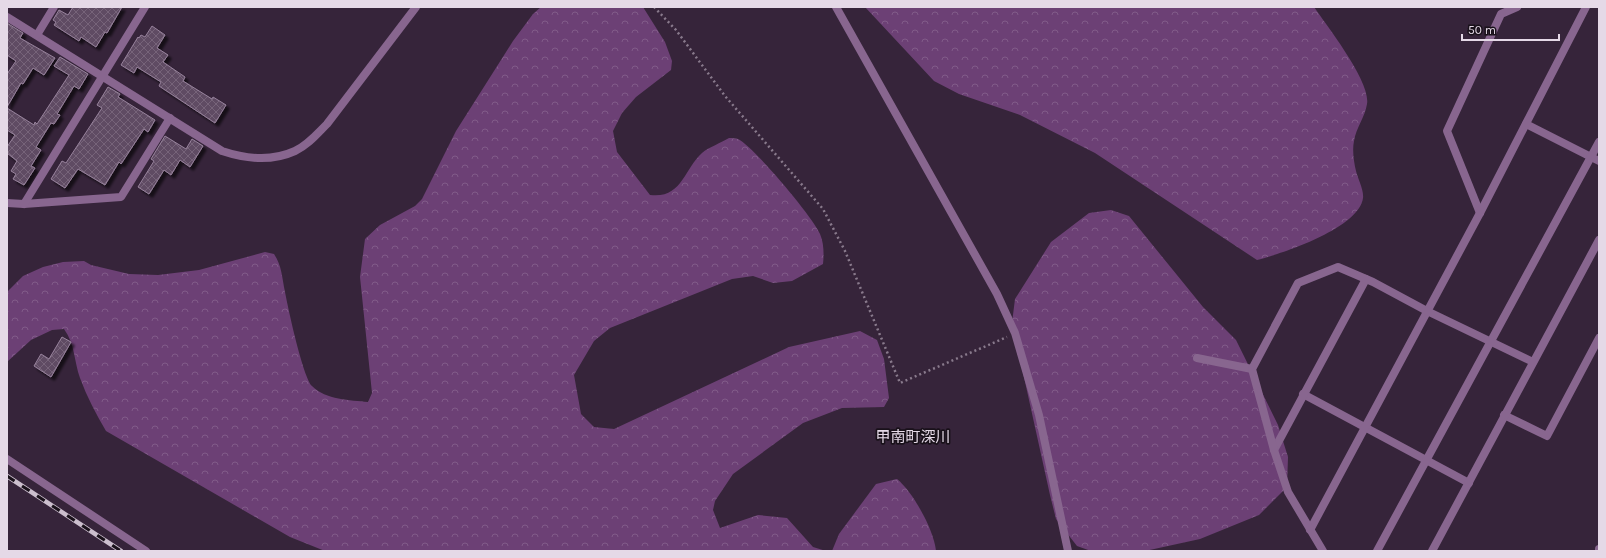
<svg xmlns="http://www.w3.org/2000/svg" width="1606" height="558" font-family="Karla,'Noto Sans JP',sans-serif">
  <defs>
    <pattern id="forest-crowns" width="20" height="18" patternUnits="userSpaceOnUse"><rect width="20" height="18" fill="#6c4075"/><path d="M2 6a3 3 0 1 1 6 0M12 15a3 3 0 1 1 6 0" fill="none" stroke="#815b89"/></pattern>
    <pattern id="building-cross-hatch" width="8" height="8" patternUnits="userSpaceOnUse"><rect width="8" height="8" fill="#5f4b63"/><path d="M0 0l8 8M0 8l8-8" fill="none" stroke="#766479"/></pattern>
    <filter id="shadow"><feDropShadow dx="3.5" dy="3.5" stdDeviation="1" flood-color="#0009"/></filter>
  </defs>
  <rect width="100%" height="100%" fill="#36243a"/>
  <g fill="url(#forest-crowns)">
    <path d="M 541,7 L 643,7 L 665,42 L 672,61 L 671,70 L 636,97 L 622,113 L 613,131 L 617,152 L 650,195 C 682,199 684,169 702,153 C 709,147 721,143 729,138 C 732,138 735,138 738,139 C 754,147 813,217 820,234 C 824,243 824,255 823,264 L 792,281 L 773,283 L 753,276 L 732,279 L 610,328 L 594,341 L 574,375 L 581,414 L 594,427 L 614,429 L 789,347 L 860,331 L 877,340 L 884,359 L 889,398 L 884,407 L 842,408 L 803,423 L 733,474 L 715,501 L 713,510 L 720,528 L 758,515 L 787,518 L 813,547 L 826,551 L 325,551 L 290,537 L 106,431 C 96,414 87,397 80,378 C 74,361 75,344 64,329 L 52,330 L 31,340 L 7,362 L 7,292 L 23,276 L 43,267 L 63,262 L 84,261 L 91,265 L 129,274 L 158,275 L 199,270 L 265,252 L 274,254 C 282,266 282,278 285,292 C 288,308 303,377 312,386 C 326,400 350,400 368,402 L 372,393 L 360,277 L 365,239 L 380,225 L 415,206 L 422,199 L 456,131 L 513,41 L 533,14 Z"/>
    <path d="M 865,7 L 1314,7 C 1327,26 1371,82 1367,104 C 1365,117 1356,128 1354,141 C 1352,150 1354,163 1356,171 C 1358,179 1364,190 1363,198 C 1359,228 1284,253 1257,260 L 1095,153 L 1020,115 L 959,94 L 934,81 Z"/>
    <path d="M 1111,210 L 1129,216 L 1203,307 L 1236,340 L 1278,425 L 1288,457 L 1287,487 L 1259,515 L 1200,539 L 1145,551 L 1091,551 L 1077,546 L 1056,519 L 1050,495 L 1012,323 L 1015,299 L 1051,242 L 1089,213 Z"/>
    <path d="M 897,479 C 913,492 934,530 936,551 L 832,551 L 839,534 L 876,484 Z"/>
  </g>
  <g fill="url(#building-cross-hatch)" stroke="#97829c" filter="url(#shadow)">
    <path d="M 73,7 L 122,7 L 107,33 L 105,32 L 96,47 L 81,37 L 79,41 L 54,25 L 56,22 L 53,20 L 59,10 L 68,15 Z"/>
    <path d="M 7,23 L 23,33 L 20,38 L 55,58 L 44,75 L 33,68 L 23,84 L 21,83 L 7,107 L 7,74 L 16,61 L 7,55 Z"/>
    <path d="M 152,26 L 165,35 L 157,48 L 168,55 L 163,62 L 185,77 L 183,81 L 212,99 L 213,97 L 226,105 L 215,123 L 159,86 L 161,82 L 137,67 L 134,73 L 121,65 L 138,37 L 139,38 L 141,35 L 145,37 Z"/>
    <path d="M 60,57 L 88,74 L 79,89 L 74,86 L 57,114 L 60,115 L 54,124 L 51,123 L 36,147 L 41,150 L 31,166 L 35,168 L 24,185 L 13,179 L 16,174 L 11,171 L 17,161 L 7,153 L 7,147 L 15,135 L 7,130 L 7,108 L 34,125 L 35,122 L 37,124 L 69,75 L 54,66 Z"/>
    <path d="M 108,87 L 120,94 L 118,97 L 155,120 L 148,132 L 144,129 L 121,164 L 119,162 L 105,185 L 78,169 L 65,188 L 51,179 L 62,161 L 66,163 L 102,108 L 97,105 Z"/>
    <path d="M 165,136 L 186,149 L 192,139 L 203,146 L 190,167 L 180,160 L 171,175 L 164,170 L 149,194 L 138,187 L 154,161 L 151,159 Z"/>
    <path d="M 62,337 L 71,342 L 51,377 L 34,366 L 41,354 L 49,359 Z"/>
  </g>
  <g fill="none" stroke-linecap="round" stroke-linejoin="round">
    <path stroke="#897a8c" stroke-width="2.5" stroke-dasharray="2 3" stroke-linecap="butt" d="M 654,7 L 676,30 L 725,96 L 823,209 L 845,251 L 900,383 L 1007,337"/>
    <g stroke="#88668f" stroke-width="8">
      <path d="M 7,17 L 222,151 C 246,159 271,162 295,151 C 308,145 317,134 327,124 L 416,7"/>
      <path d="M 37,35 L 54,7"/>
      <path d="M 1526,124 L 1599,161"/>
      <path d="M 7,203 L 24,204 L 121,197 L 170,118"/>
      <path d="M 24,204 L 145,7"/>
      <path d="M 1480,213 L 1447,131 L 1501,14 L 1517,7"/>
      <path d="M 1197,358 L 1252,369"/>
      <path d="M 1303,394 L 1469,483"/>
      <path d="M 1504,415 L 1547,436 L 1599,338"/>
      <path d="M 1274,450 L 1366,279"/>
      <path d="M 7,459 L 146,551"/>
      <path d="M 1310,530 L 1480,213 L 1586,7"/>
      <path d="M 1323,551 L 1288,492 L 1274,450 L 1252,369 L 1298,283 L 1338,267 L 1373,282 L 1427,311 L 1533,362"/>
      <path d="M 1377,551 L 1599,142"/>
      <path d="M 1432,551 L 1599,240"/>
      <path d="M 1599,551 L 1599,549"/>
    </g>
    <path stroke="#88668f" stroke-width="8" d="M 836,7 L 997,294 L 1015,333 L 1039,415 L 1068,551"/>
    <defs>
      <path id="rail" d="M 7,476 L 121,551"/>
    </defs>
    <use href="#rail" stroke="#ccbfce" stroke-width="4.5"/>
    <use href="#rail" stroke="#19111a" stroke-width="3" stroke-dasharray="9" stroke-linecap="butt"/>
  </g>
  <g text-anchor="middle" stroke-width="3.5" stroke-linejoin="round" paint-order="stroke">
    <g font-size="15" fill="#e5d9e7" stroke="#19111a">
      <text x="913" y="442">甲南町深川</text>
    </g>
  </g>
  <rect width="1606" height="558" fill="none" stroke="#e5d9e7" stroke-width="16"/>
  <path d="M1462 34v6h97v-6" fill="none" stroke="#e5d9e7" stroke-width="2"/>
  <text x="1468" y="34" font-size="12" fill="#e5d9e7" stroke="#19111a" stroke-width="3" paint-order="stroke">50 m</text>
</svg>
